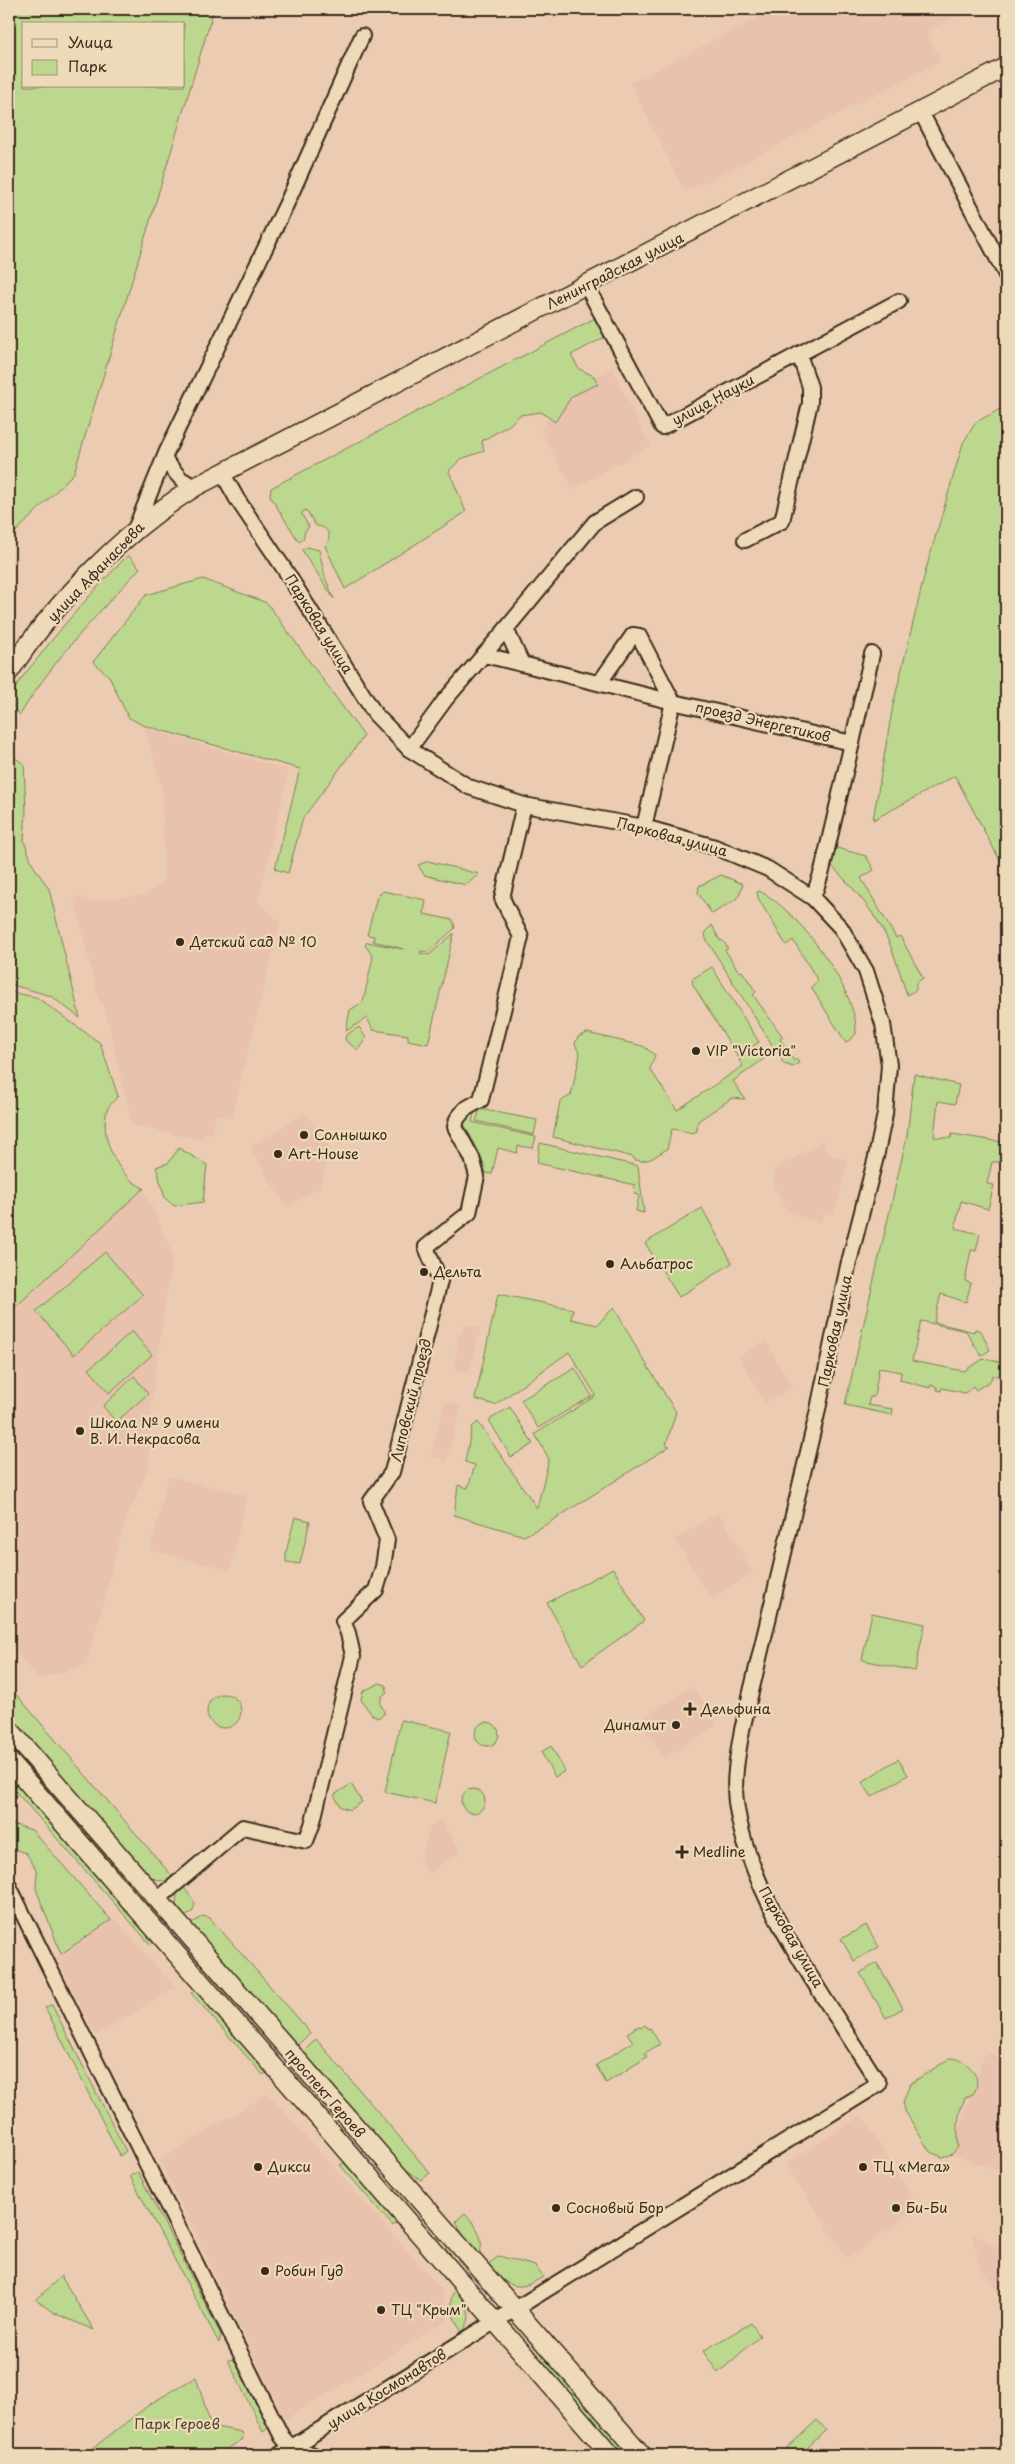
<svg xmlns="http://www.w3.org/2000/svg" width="1015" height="2464" font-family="'Playpen Sans',sans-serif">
  <rect width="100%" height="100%" fill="#ebccb2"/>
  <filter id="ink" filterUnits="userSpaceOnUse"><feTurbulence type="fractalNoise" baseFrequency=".02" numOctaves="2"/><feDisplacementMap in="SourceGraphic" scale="10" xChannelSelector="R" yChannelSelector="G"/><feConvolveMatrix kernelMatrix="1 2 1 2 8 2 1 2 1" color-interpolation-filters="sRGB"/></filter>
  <g filter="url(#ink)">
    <g fill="#e9c2ae">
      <path d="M 775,9 L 971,9 L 926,32 L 941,61 L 685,193 L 630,83 Z"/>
      <path d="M 612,368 L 651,446 L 573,489 L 540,430 L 568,390 Z"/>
      <path d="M 145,728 L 289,770 L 258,902 L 280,922 L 232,1118 L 216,1115 L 212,1134 L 204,1133 L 202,1141 L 132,1125 L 104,1006 L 99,1001 L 74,901 L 76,896 L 90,901 L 144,895 L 164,881 L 162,788 Z"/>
      <path d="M 306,1113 L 330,1148 L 321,1187 L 286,1207 L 249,1147 Z"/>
      <path d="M 823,1141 L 830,1155 L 848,1160 L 835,1214 L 823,1213 L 821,1223 L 788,1212 L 773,1185 L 775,1169 Z"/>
      <path d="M 144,1188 L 173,1254 L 152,1397 L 149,1467 L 122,1530 L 87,1665 L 38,1679 L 9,1644 L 9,1313 Z"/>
      <path d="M 466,1325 L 481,1328 L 470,1373 L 454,1369 L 458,1338 Z"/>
      <path d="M 766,1341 L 792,1388 L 765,1403 L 739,1356 Z"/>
      <path d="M 445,1401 L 461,1405 L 447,1461 L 431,1456 Z"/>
      <path d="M 168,1476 L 247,1495 L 230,1570 L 150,1550 Z"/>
      <path d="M 718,1512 L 754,1573 L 711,1599 L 675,1539 Z"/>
      <path d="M 693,1686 L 718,1725 L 664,1759 L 639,1720 Z"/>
      <path d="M 441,1819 L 461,1853 L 428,1873 L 420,1860 L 431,1825 Z"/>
      <path d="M 114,1918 L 175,1987 L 96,2036 L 55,1957 Z"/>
      <path d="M 985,2052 L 1006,2059 L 1006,2173 L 950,2154 Z"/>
      <path d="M 268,2093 L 443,2291 L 448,2320 L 285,2420 L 159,2160 Z"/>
      <path d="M 862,2115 L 919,2208 L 848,2259 L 785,2164 Z"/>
      <path d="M 971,2232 L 1006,2252 L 1006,2304 L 980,2267 Z"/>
    </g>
    <g fill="#bcd78e" stroke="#7c8056" fill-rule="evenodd">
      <path d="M 9,9 L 214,9 L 74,473 L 9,539 ZM 24,24 L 184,24 L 184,86 L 24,86 Z"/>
      <path d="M 595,318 L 605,337 L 571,355 L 579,369 L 594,376 L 598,384 L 572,396 L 555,422 L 541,412 L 520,415 L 509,425 L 482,441 L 484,451 L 461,459 L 449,471 L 466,512 L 345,589 L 325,546 C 333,537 328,526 316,526 L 306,510 L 301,513 L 309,527 L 305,531 L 303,539 L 299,542 L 270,496 L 271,488 Z"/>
      <path d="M 1006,406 L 1006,872 L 955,776 L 873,820 L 893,705 L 926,569 L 963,443 L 976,422 Z"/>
      <path d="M 307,547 L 319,550 L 325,577 L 334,599 L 302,550 Z"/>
      <path d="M 128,555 L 140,568 C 97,615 52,661 20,715 C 13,709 9,700 14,691 C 20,678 32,666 41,654 C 68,619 97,587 128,555 Z"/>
      <path d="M 203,579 L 267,603 L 364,736 L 303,818 L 288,873 L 275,869 L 300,769 L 142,725 L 128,717 L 109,676 L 93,662 L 146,595 Z"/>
      <path d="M 15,758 L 24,764 L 26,810 L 24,841 L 33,865 L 49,889 L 80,1018 L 51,996 L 9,984 L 9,769 Z"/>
      <path d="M 833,847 L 866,856 L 874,870 L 861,878 L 896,938 L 900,936 L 923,978 L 916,983 L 916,990 L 907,995 C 902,979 897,963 891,947 C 878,914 853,888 829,863 Z"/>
      <path d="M 428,861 L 479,874 L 466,885 L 424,875 L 418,865 Z"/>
      <path d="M 721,875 L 743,884 L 738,898 L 712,914 L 698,893 L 699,886 Z"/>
      <path d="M 383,891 L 426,900 L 424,914 L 453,920 L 455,928 L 428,952 L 421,951 L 420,953 L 429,955 L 454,933 L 428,1044 L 408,1040 L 408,1035 L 373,1030 L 367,1018 L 346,1031 L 350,1010 L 363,1002 L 373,957 L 365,945 L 367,942 L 403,949 L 373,941 L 374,936 L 367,935 L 377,897 Z"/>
      <path d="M 759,891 C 797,908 859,992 856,1034 L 846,1043 L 811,987 L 818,981 L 793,940 L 786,945 L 758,898 L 757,892 Z"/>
      <path d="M 712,925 L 720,941 L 722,940 L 728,948 L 725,950 L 739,972 L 742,971 L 756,992 L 753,995 L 783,1037 L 780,1039 L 794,1061 L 797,1059 L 799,1063 L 793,1067 L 784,1064 L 706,939 L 705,932 Z"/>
      <path d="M 712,967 L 759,1042 L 738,1057 L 693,985 L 692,979 Z"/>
      <path d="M 9,992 L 36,997 L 100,1043 L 118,1096 C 115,1100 110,1104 108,1108 C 97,1135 119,1179 144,1188 L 9,1313 Z"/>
      <path d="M 359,1027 L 366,1038 L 358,1050 L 345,1040 L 346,1035 Z"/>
      <path d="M 587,1033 L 643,1046 L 655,1055 L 650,1069 L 677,1110 L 743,1066 L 739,1060 L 761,1045 L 768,1056 L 733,1081 L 745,1099 L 732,1098 L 698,1121 L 697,1131 L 693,1133 L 672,1129 L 667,1149 L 651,1159 L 642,1161 L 635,1160 L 633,1157 L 553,1137 L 560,1102 L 571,1095 L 580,1055 L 575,1044 L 578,1037 Z"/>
      <path d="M 914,1074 L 959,1085 L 955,1104 L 938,1101 L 934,1137 L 951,1138 L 952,1134 L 1002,1142 L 999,1162 L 992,1162 L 987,1184 L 994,1185 L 988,1209 L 961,1201 L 955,1228 L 980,1234 L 976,1251 L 971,1250 L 965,1281 L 971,1283 L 966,1302 L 941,1294 L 934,1322 L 974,1332 L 975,1329 L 981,1331 L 990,1350 L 981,1356 L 966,1331 L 921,1321 L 912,1361 L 964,1371 L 983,1359 L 1001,1362 L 1005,1369 L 996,1377 L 993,1375 L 990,1381 L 976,1390 L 973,1386 L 965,1393 L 942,1388 L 941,1391 L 937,1390 L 937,1387 L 931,1385 L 930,1388 L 900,1380 L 901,1372 L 879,1368 L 874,1397 L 870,1397 L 868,1405 L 893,1409 L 892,1415 L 845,1405 L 907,1136 Z"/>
      <path d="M 476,1107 L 472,1122 L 536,1137 L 533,1148 L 518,1146 L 517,1153 L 498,1148 L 492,1174 L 486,1173 L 481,1156 L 464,1124 L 463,1120 Z"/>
      <path d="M 480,1109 L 537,1120 L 534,1135 L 476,1121 Z"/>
      <path d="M 540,1143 L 638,1166 L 644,1213 L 636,1211 L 639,1195 L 634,1194 L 635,1185 L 537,1163 Z"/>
      <path d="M 179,1148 L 207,1165 L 203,1202 L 174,1206 L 165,1198 L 156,1167 L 168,1163 Z"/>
      <path d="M 702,1208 L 732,1263 L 679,1297 L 645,1243 Z"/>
      <path d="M 105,1252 L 143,1295 L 74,1355 L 36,1311 Z"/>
      <path d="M 498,1294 L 573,1309 L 571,1319 L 597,1325 L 614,1307 L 640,1354 L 676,1412 L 666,1445 L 670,1446 L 547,1524 L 524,1536 L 454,1515 L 458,1485 L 468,1488 L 475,1465 L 465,1462 L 472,1427 L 478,1422 L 537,1508 L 549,1459 L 535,1434 L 594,1397 L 595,1394 L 569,1352 L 495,1405 L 475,1399 Z"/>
      <path d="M 132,1331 L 152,1355 L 109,1393 L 89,1369 Z"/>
      <path d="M 575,1368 L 592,1396 L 538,1428 L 521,1400 Z"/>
      <path d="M 134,1376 L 148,1394 L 116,1422 L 103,1406 Z"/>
      <path d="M 510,1407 L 533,1444 L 511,1457 L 489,1420 Z"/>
      <path d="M 295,1517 L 310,1521 L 300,1564 L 286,1562 L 286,1552 Z"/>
      <path d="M 613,1568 L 644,1621 L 582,1665 L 547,1603 Z"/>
      <path d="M 872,1613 L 925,1624 L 915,1671 L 862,1660 Z"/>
      <path d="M 380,1683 L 386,1685 L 387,1692 L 382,1696 L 380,1704 L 384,1710 L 384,1714 L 378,1718 L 372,1715 L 361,1700 L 363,1691 Z"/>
      <path d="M 9,1686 L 173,1877 C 165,1882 160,1882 151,1877 L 9,1715 Z"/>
      <circle cx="224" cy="1711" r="17"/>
      <path d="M 401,1720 L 451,1731 L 435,1803 L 385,1792 Z"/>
      <circle cx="487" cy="1734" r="12"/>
      <path d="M 9,1739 L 170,1927 L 166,1930 L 9,1750 Z"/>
      <path d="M 551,1746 L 565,1771 L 555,1777 L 541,1752 Z"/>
      <path d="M 898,1759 L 908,1775 L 872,1797 L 862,1782 Z"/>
      <path d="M 9,1777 L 15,1779 L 154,1942 L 150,1944 L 9,1784 Z"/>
      <path d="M 351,1784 L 362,1802 L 350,1810 L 341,1807 L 334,1795 Z"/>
      <circle cx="473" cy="1801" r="12"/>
      <path d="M 9,1823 L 32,1830 L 111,1920 L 61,1954 L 36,1889 L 37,1871 L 26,1853 L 13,1849 L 9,1841 Z"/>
      <path d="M 183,1886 L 195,1903 L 193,1911 L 185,1917 L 176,1904 L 177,1891 Z"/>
      <path d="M 203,1916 L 210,1918 L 305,2026 L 310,2034 L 297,2045 L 191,1924 Z"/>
      <path d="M 866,1925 L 879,1947 L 854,1961 L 841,1939 Z"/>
      <path d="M 877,1963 L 903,2008 L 886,2018 L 860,1973 Z"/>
      <path d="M 196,1990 L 268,2071 L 263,2075 L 191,1993 Z"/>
      <path d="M 52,2005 L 126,2151 L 120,2156 L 45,2007 Z"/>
      <path d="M 645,2025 L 648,2029 L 650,2028 L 660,2044 L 645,2053 L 647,2057 L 606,2083 L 596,2065 L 633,2042 L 627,2033 L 639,2026 L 641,2028 Z"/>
      <path d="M 316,2039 L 430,2173 L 421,2180 L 400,2165 L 303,2052 Z"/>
      <path d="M 950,2058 C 967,2058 985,2078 973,2094 L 965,2098 C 956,2118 958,2128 958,2147 L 952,2154 L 942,2157 L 930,2152 L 905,2111 L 903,2102 L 910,2084 Z"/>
      <path d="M 344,2163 L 397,2222 L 393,2226 L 340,2165 Z"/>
      <path d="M 138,2172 L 221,2335 L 219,2343 L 130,2176 Z"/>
      <path d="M 465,2213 C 476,2226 486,2238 479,2256 L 468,2245 L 456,2221 Z"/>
      <path d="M 499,2256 L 535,2266 L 543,2277 C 515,2294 509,2286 487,2265 Z"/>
      <path d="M 61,2276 L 94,2330 L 54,2313 L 36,2300 Z"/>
      <path d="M 455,2290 C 466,2302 476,2317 462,2332 C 454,2321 446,2302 455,2290 Z"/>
      <path d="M 751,2323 L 760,2336 L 718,2373 L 703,2351 Z"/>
      <path d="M 546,2355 L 632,2455 L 623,2455 L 540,2359 Z"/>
      <path d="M 234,2359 L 268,2428 L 263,2432 L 228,2360 Z"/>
      <path d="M 196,2377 L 211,2426 L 242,2432 L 243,2439 L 217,2455 L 84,2455 L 150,2404 Z"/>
      <path d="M 817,2420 L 826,2430 L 800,2455 L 786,2455 L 783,2452 Z"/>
    </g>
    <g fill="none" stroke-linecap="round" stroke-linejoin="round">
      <defs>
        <g id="minor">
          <path d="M 921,112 L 1006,275"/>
          <path d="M 586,285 L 662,427 L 899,301"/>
          <path d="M 164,459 L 181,479 L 195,487"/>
          <path d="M 223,474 L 237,499 L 285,570 L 375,714 L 409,749 L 469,787 L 524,805 L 644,827 L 715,847 L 768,869 L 813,898 L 841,928 L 866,971 L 883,1024 L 889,1065 L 885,1114 L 876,1157 L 848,1266 L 817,1414 L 742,1730 C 738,1753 733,1778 736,1802 C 748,1898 829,2002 879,2084 L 279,2455"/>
          <path d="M 636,497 L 595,522 L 506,629 L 522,664 L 673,702 L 852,743 L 872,654"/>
          <path d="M 136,527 L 167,451 L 286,205 L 362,36"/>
          <path d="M 745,540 L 782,521 L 810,403 L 810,387 L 799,354"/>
          <path d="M 484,655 L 522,664"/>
          <path d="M 600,682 L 633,635 L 639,636 L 673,702 L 644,827"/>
          <path d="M 409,749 L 445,700 L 506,629"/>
          <path d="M 813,898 L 822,871 L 852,743"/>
          <path d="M 9,1886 L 282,2437 L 292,2448 L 314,2455"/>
          <path d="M 157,1900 L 243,1827 L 306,1841 L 312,1825 L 353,1656 L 348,1633 L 343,1621 L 376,1590 L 383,1567 L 387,1540 L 371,1501 L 392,1472 L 440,1281 L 426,1247 L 469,1213 L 477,1176 L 472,1158 L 455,1127 L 457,1119 L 465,1109 L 481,1100 L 521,937 L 502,898 L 524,805"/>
        </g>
        <g id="major">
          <path d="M 9,672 C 55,602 124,531 195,487 L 1006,67"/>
          <path d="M 9,1729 L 642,2455"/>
          <path d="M 9,1761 L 611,2455"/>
        </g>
      </defs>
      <use href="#minor" stroke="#3b2a1e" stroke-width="18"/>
      <use href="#major" stroke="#3b2a1e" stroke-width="21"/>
      <use href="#minor" stroke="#eedab8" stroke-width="14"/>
      <use href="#major" stroke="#eedab8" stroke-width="18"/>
    </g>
  </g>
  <g fill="#3b2a1e" stroke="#eedab8" stroke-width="2">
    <circle cx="180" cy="942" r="5"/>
    <circle cx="696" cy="1051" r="5"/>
    <circle cx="304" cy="1135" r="5"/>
    <circle cx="278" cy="1154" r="5"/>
    <circle cx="610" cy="1264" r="5"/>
    <circle cx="424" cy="1272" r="5"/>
    <circle cx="80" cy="1431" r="5"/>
    <path d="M687.5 1701.5h5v5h5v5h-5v5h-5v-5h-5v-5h5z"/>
    <circle cx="676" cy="1725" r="5"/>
    <path d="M679.5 1844.5h5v5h5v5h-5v5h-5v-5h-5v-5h5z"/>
    <circle cx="258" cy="2167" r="5"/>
    <circle cx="863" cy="2167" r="5"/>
    <circle cx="556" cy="2208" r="5"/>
    <circle cx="896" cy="2208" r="5"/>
    <circle cx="265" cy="2271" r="5"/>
    <circle cx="381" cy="2310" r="5"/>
  </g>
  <g text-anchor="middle" stroke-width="4.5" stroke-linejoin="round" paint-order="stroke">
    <g font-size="14" fill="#3b2a1e" stroke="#eedab8">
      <text transform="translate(615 271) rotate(-27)" y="5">Ленинградская улица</text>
      <text transform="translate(713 400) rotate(-28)" y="5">улица Науки</text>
      <text transform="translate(96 572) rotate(-46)" y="5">улица Афанасьева</text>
      <text transform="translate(319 624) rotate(58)" y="5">Парковая улица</text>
      <text transform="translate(763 722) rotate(13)" y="5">проезд Энергетиков</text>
      <text transform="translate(672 837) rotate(15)" y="5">Парковая улица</text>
      <text transform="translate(835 1331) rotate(-78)" y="5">Парковая улица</text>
      <text transform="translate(411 1400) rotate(-76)" y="5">Липовский проезд</text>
      <text transform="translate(791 1937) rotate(60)" y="5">Парковая улица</text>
      <text transform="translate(325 2093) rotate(49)" y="5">проспект Героев</text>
      <text transform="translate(387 2389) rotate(-32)" y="5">улица Космонавтов</text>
    </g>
    <g font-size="14" fill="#3b2a1e" stroke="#eedab8" text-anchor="start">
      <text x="190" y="947">Детский сад № 10</text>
      <text x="706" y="1056">VIP "Victoria"</text>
      <text x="314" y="1140">Солнышко</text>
      <text x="288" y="1159">Art-House</text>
      <text x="620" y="1269">Альбатрос</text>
      <text x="434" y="1277">Дельта</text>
      <text x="90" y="1428">Школа № 9 имени<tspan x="90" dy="16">В. И. Некрасова</tspan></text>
      <text x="701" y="1714">Дельфина</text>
      <text x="666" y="1730" text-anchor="end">Динамит</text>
      <text x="693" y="1857">Medline</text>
      <text x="268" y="2172">Дикси</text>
      <text x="873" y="2172">ТЦ «Мега»</text>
      <text x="566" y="2213">Сосновый Бор</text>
      <text x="906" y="2213">Би-Би</text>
      <text x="275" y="2276">Робин Гуд</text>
      <text x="391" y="2315">ТЦ "Крым"</text>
    </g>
    <g font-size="14" fill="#4e442f" stroke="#eedab8">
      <text x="177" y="2429">Парк Героев</text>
    </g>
  </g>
  <rect width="1015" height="2464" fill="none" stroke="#eedab8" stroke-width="30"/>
  <rect x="15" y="15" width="985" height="2434" fill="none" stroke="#3b2a1e" stroke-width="2" filter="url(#ink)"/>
  <rect x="22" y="22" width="162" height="65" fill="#eedab8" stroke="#a6947a"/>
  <rect x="32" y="39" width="25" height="8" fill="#eedab8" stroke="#a6947a"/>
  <text x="68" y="48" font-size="15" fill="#3b2a1e">Улица</text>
  <rect x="32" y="60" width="25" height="15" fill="#bcd78e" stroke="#a6947a"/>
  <text x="68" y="72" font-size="15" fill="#3b2a1e">Парк</text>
</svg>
